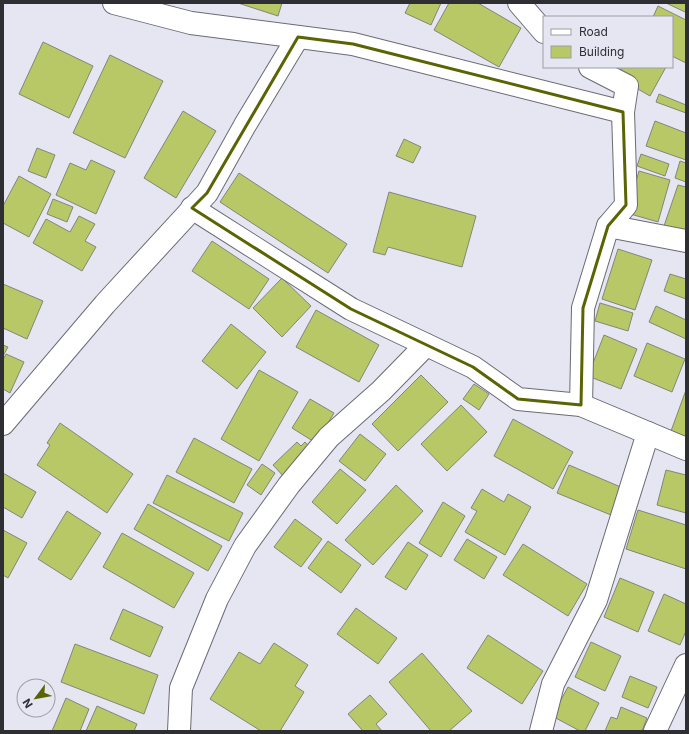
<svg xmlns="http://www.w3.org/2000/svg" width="689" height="734" font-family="Inter,sans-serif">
  <rect width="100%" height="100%" fill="#e5e6f2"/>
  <g fill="#b9c867" stroke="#83857a">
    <path d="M 238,3 L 282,3 L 278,16 Z"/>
    <path d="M 410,3 L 441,3 L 431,25 L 405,13 Z"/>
    <path d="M 449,3 L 478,3 L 521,28 L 499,67 L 434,30 Z"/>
    <path d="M 666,3 L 686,3 L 686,10 L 685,12 Z"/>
    <path d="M 658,6 L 686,20 L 686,63 L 672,56 L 672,17 L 653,17 Z"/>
    <path d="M 43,42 L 93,66 L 69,118 L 19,94 Z"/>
    <path d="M 110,55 L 163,81 L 125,158 L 73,133 Z"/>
    <path d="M 622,67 L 666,67 L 650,96 L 617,77 Z"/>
    <path d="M 659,94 L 686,105 L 686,113 L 656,102 Z"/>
    <path d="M 183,111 L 216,131 L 176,198 L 144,178 Z"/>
    <path d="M 655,121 L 686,133 L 686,160 L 646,146 Z"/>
    <path d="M 404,139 L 421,147 L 413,163 L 396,156 Z"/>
    <path d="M 37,148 L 55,155 L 46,178 L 28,171 Z"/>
    <path d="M 641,154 L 669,164 L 665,176 L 637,166 Z"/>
    <path d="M 91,160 L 115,171 L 96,214 L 56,195 L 70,163 L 86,170 Z"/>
    <path d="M 680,161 L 686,163 L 686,182 L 675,178 Z"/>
    <path d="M 639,171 L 670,180 L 658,222 L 627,213 Z"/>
    <path d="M 239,173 L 347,244 L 328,273 L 220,202 Z"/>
    <path d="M 19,176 L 51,194 L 29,237 L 3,223 L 3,206 Z"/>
    <path d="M 678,185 L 686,187 L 686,234 L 664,226 Z"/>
    <path d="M 389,192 L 476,216 L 462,267 L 388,247 L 385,255 L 373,252 Z"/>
    <path d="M 53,199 L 73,207 L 67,222 L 47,214 Z"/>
    <path d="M 79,216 L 95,224 L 85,241 L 96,247 L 82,271 L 33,243 L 46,219 L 70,232 Z"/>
    <path d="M 212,241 L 269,279 L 249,309 L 192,271 Z"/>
    <path d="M 618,249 L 652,260 L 635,310 L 602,299 Z"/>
    <path d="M 670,274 L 686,279 L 686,299 L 664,291 Z"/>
    <path d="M 282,278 L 311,306 L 282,337 L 253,308 Z"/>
    <path d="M 3,284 L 43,301 L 27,339 L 3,328 Z"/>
    <path d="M 600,303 L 633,313 L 628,331 L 595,321 Z"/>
    <path d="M 656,306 L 686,320 L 686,339 L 649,322 Z"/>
    <path d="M 316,310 L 379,345 L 359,382 L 296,347 Z"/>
    <path d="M 231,324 L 266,352 L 237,389 L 202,361 Z"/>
    <path d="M 604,335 L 637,349 L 621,389 L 588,376 Z"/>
    <path d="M 647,343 L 685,359 L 672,392 L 634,376 Z"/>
    <path d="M 3,345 L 8,347 L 3,356 Z"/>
    <path d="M 6,354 L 24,362 L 10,393 L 3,389 L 3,360 Z"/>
    <path d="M 259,370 L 298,392 L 259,461 L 221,439 Z"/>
    <path d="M 421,375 L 448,402 L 398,451 L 372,424 Z"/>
    <path d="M 474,384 L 489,394 L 479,410 L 463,399 Z"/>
    <path d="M 686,390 L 686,437 L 671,431 Z"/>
    <path d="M 310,399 L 334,413 L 316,443 L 292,428 Z"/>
    <path d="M 461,405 L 487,432 L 447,471 L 421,444 Z"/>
    <path d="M 513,419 L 573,452 L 553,489 L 494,456 Z"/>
    <path d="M 60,423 L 133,474 L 107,513 L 37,465 L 50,445 L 47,443 Z"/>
    <path d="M 360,434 L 386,454 L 365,481 L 339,461 Z"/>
    <path d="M 194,438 L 252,469 L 234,503 L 176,472 Z"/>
    <path d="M 297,442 L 301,446 L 305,442 L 314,452 L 286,479 L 273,465 Z"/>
    <path d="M 262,464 L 275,473 L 261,495 L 247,485 Z"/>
    <path d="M 569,465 L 623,488 L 611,515 L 557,493 Z"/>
    <path d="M 340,469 L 366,490 L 337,524 L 312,502 Z"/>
    <path d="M 666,470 L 686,475 L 686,513 L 657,505 Z"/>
    <path d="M 3,473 L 36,492 L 22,518 L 3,507 Z"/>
    <path d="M 167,475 L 243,513 L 229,541 L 153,503 Z"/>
    <path d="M 396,485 L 423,511 L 373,565 L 345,540 Z"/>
    <path d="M 482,489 L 504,502 L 508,494 L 531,507 L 505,555 L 465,532 L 477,511 L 471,508 Z"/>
    <path d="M 443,502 L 465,516 L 441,557 L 419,543 Z"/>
    <path d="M 148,504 L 222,546 L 208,571 L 134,529 Z"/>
    <path d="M 638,510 L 686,525 L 686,569 L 626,549 Z"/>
    <path d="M 67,511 L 101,533 L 71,580 L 38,559 Z"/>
    <path d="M 295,519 L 322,539 L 301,567 L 274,547 Z"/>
    <path d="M 3,530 L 27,543 L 8,578 L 3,575 Z"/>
    <path d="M 122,533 L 194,573 L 174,608 L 103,567 Z"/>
    <path d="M 467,539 L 497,557 L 484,579 L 454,560 Z"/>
    <path d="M 328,541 L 361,565 L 341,593 L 308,568 Z"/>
    <path d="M 408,542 L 428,555 L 406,590 L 385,577 Z"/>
    <path d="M 523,544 L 587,584 L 568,616 L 503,575 Z"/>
    <path d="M 620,578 L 654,592 L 638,632 L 604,617 Z"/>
    <path d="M 664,594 L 686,604 L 686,631 L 680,645 L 648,631 Z"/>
    <path d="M 356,608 L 397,638 L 378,664 L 337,634 Z"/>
    <path d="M 123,609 L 163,627 L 150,657 L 110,639 Z"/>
    <path d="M 488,635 L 543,671 L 522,704 L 467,668 Z"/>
    <path d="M 591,642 L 621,656 L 605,691 L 575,677 Z"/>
    <path d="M 274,643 L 308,665 L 295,686 L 304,692 L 280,731 L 261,731 L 210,699 L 239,652 L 260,664 Z"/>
    <path d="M 75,644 L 158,675 L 144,714 L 61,682 Z"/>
    <path d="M 422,653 L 472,711 L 449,731 L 431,731 L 389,682 Z"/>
    <path d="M 630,676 L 657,687 L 648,708 L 622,697 Z"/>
    <path d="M 568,687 L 599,703 L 585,731 L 580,731 L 552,716 Z"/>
    <path d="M 370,695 L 387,714 L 376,724 L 382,731 L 363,731 L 348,714 Z"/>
    <path d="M 66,698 L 89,709 L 80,731 L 52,731 Z"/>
    <path d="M 97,706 L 137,724 L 134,731 L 86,731 Z"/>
    <path d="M 621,707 L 647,718 L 642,731 L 605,731 L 611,717 L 617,719 Z"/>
  </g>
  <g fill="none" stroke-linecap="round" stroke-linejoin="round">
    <defs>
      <g id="minor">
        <path d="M 114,3 L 191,23 L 353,44 L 623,112"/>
        <path d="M 519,3 L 544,32"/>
        <path d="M 192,208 L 351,309 L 473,367 L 518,399 L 581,405 L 686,449"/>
        <path d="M 608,226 L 686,241"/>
        <path d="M 581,405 L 583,308 L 608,226 L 626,205 L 623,112 L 627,86 L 590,67"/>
        <path d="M 3,424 L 105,304 L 207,193 L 245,125 L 298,37"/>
        <path d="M 179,731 L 181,688 L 217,599 L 245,546 L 289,485 L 329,437 L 381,391 L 426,345"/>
        <path d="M 541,731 L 553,684 L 596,600 L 648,433"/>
        <path d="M 655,731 L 686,665"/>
      </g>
    </defs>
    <use href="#minor" stroke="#6b6b75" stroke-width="24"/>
    <use href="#minor" stroke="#fff" stroke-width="22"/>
  </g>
  <path fill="none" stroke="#5a6403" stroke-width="3" stroke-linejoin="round" d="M 298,37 L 353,44 L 623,112 L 626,205 L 608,226 L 583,308 L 581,405 L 518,399 L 473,367 L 351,309 L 192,208 L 207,193 Z"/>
  <rect width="689" height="734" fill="none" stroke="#2f2f33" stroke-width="8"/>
  <rect x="543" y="16" width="130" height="52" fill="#e5e6f2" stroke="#9c9da6"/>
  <rect x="551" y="29" width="20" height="6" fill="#ffffff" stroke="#9c9da6"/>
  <text x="579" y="36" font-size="12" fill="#2f2f33">Road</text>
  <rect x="551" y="46" width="20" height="12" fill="#b9c867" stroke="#9c9da6"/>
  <text x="579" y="56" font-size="12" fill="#2f2f33">Building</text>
  <g transform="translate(36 698) rotate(238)"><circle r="19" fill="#e5e6f2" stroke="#9c9da6"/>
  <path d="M0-3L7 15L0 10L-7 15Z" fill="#5a6403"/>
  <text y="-6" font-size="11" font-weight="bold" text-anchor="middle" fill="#2f2f33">N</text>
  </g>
</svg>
